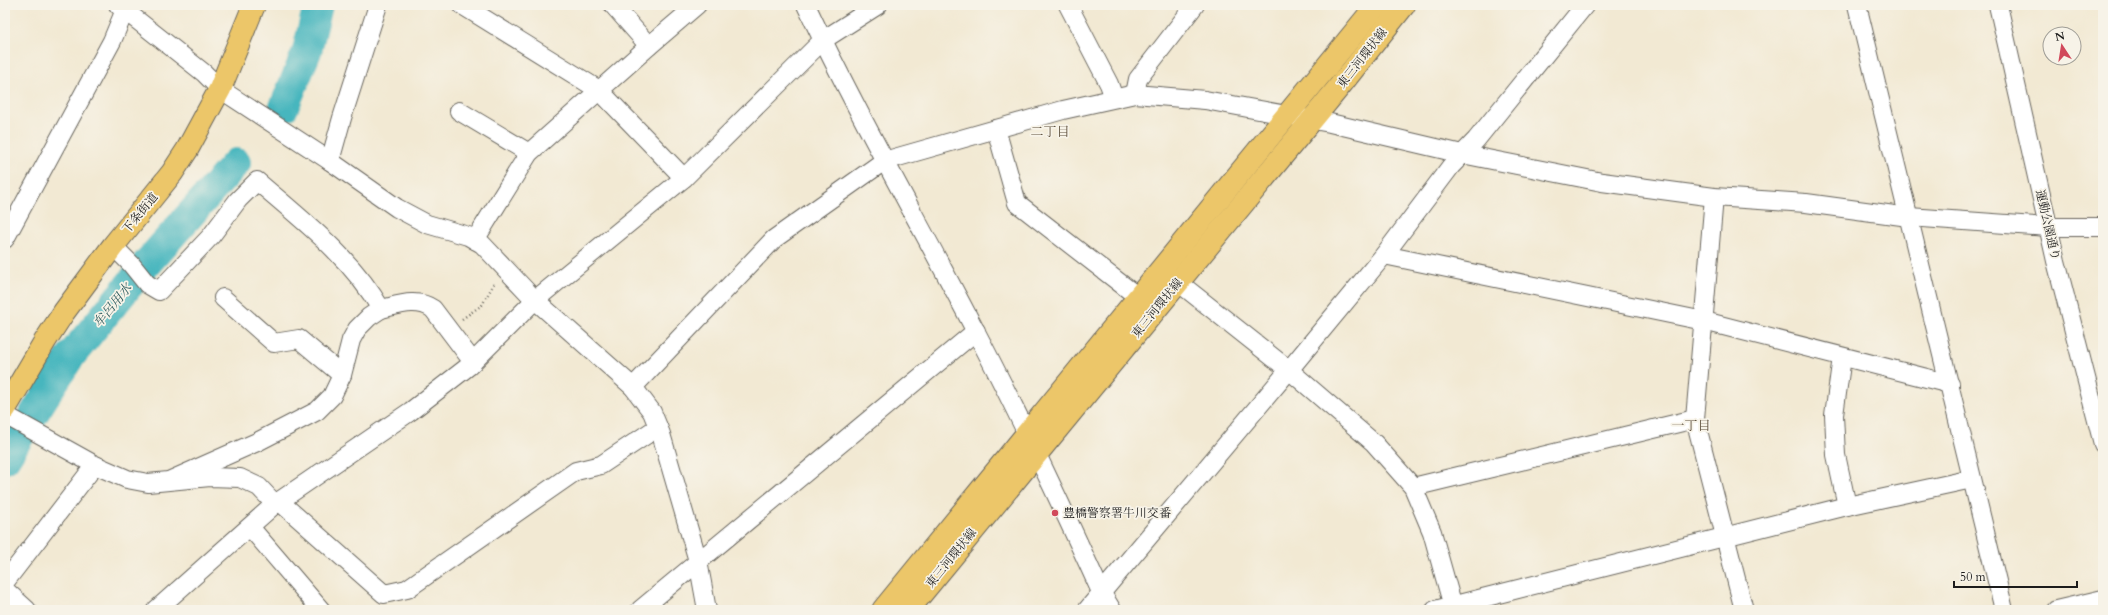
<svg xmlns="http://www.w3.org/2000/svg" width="2108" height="615" font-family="Cardo,'Noto Serif JP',serif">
  <rect width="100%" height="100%" fill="#f7f3e8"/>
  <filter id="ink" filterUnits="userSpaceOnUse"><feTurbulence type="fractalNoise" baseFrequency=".025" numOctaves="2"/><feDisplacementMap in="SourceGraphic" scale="8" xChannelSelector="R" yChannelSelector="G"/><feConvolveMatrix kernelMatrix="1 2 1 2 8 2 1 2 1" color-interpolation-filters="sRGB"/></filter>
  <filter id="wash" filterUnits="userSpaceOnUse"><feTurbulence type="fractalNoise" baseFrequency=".012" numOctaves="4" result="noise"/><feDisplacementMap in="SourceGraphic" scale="16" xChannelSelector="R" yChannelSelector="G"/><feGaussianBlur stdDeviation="0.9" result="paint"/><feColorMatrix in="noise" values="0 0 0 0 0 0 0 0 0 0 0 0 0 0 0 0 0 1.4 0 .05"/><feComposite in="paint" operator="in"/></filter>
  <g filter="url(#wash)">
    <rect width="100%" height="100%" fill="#f2e9d3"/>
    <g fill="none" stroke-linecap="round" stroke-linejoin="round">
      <g stroke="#47b6be" stroke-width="30">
        <path d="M 284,107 L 307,51 L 318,5"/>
        <path d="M 5,459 L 70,357 L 148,262 L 236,163"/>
      </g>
    </g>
  </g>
  <g filter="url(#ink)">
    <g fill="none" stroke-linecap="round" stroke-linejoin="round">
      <defs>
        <g id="minor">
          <path d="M 118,5 L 204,73 L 220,89 L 330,161"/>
          <path d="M 378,5 L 342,118 L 330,161 L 397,208 L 427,224 L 468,236 L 482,244 L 535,300 L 633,387 L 652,412 L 661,434 L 698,561 L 707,610"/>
          <path d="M 462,5 L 599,90 L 684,178"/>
          <path d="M 613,5 L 649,46"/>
          <path d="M 806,5 C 858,116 919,222 975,330 C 1020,416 1061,504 1101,592 L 1112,610"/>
          <path d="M 1068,5 L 1109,84 L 1114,98"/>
          <path d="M 1857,5 L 2004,610"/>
          <path d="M 1998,5 L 2056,261 L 2103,444"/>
          <path d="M 1135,94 L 1138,79 L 1195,5"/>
          <path d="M 459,111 L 529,153"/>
          <path d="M 996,129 L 1017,203 L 1138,297"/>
          <path d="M 1714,197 L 1695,419 L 1744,610"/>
          <path d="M 5,239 L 112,41 L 127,5"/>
          <path d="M 475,240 L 529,153 L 649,46 L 697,5"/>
          <path d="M 113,246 L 131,264 L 147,284 L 159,291 L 211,236 L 238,200 L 257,181 C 302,220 351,257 381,309 L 369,317 L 357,329 L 351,340 L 342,375 L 332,396 L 317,411 L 257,442 L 171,480"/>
          <path d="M 1384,255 L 1704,321 L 1950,384"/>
          <path d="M 1178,282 L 1289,370 L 1374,443 L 1413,487 L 1432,532 L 1454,610"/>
          <path d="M 223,298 L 274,343 L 299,339 L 342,375"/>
          <path d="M 381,309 C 399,305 417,298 433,309 L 473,362"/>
          <path d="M 1842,357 L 1834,415 L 1836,455 L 1847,506"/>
          <path d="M 633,387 L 774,239 L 884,161 L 1063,110 L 1135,94 L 1205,100 L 1330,123 L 1462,154 L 1602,182 L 1714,197 L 1806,203 L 1909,217 L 2048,227 L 2103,227"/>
          <path d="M 5,415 L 95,465 L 127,479 L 148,483 L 210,477 L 240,478 L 259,487 L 275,504"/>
          <path d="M 1413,487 L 1695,419"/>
          <path d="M 279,501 L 384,594 L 407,589 L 576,471 L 601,465 L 658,427"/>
          <path d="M 250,527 L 321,610"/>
          <path d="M 5,582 L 95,465"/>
          <path d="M 5,590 L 27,610"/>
          <path d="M 156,610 L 275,504 L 411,411 L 469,366 L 535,300 L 684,178 L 823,40 L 878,5"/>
          <path d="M 640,610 L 976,331"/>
          <path d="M 1087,610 L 1289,370 L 1384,255 L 1451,166 L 1476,140 L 1585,5"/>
          <path d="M 1435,610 L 1847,506 L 1972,479"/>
          <path d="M 2056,610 L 2103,599"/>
        </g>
        <g id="major">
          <path d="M 5,409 L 45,341 L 64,312 L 113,246 L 172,173 L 187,150 L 220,89 L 254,5"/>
          <path d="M 883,610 L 1377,5"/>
          <path d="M 908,610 L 1339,87 L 1404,5"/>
        </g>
      </defs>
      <use href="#minor" stroke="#67645c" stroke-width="20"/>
      <use href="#major" stroke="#67645c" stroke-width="24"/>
      <path stroke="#67645c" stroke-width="2.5" stroke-dasharray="1 3" stroke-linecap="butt" d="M 462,319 L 482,305 L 495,282"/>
      <use href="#minor" stroke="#fff" stroke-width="18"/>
      <use href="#major" stroke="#ecc669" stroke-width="22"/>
    </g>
  </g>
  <circle fill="#d1495b" stroke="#f7f3e8" stroke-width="1.5" cx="1055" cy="513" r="4"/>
  <g text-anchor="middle" stroke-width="3.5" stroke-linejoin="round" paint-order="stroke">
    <g font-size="12" fill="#1c1c1c" stroke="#f7f3e8">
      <text transform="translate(1362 58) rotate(-52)" y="4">東三河環状線</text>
      <text transform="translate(140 213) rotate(-51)" y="4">下条街道</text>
      <text transform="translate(2048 225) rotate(77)" y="4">運動公園通り</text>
      <text transform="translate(1157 308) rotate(-51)" y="4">東三河環状線</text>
      <text transform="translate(951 558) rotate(-51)" y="4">東三河環状線</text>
    </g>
    <g font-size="12" fill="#1c1c1c" stroke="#f7f3e8" text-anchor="start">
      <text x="1063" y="517">豊橋警察署牛川交番</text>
    </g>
    <g font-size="13" fill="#625441" stroke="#f7f3e8">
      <text x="1050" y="136">二丁目</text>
      <text x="1691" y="430">一丁目</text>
    </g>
    <g font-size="13" font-style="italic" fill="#2d5a5d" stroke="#f7f3e8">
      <text transform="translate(112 305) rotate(-51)" y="5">牟呂用水</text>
    </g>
  </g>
  <rect width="2108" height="615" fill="none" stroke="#f7f3e8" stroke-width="20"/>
  <g transform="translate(2062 46) rotate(348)"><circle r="19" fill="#f7f3e8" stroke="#9f9d96"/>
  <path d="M0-3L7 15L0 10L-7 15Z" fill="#d1495b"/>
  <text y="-6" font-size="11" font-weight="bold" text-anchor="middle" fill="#1c1c1c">N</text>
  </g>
  <path d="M1954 581v6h123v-6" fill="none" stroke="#1c1c1c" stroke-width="2"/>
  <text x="1960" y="581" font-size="12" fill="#1c1c1c" stroke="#f7f3e8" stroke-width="3" paint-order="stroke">50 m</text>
</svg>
